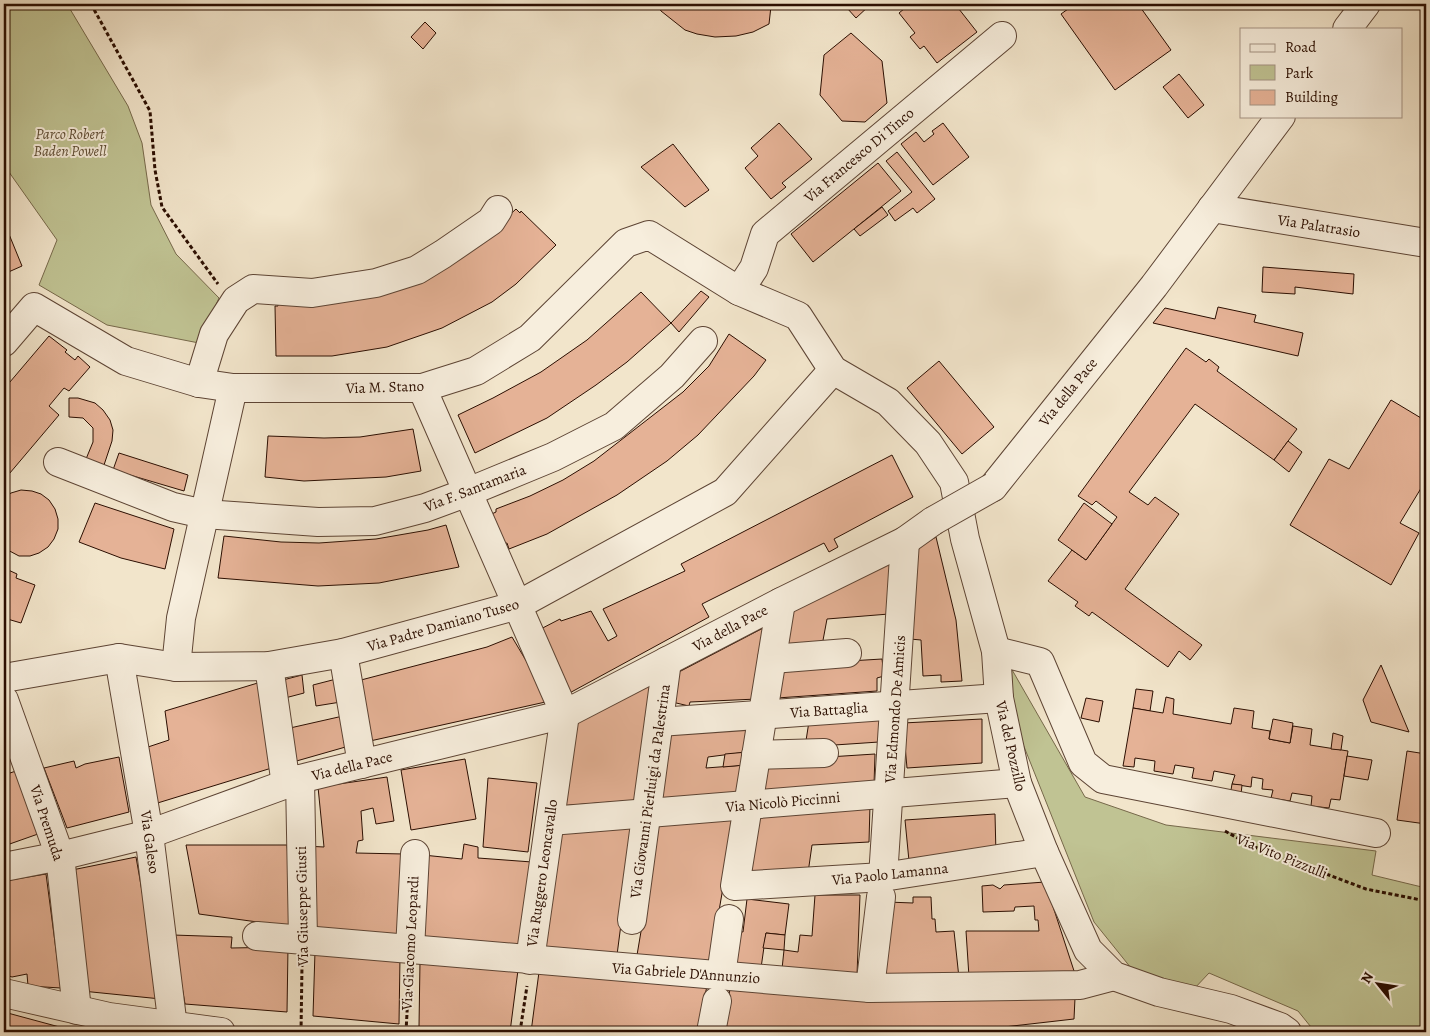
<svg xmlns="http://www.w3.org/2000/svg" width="1430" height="1036" font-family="Alegreya,serif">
  <rect width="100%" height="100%" fill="#f2e5cb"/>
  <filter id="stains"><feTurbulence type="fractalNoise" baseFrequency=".004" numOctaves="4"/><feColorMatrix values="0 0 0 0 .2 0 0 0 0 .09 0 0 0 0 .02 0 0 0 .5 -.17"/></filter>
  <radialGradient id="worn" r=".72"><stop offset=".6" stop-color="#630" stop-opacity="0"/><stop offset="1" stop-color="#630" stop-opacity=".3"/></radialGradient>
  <g fill="#c0c393" stroke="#76684a">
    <path d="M 4,4 L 67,4 L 128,106 L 142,143 L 151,205 L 176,254 L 219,298 L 199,343 L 107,325 L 39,285 L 57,240 L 4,165 Z"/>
    <path d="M 1011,668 L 1085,797 L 1166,825 L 1376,851 L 1372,875 L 1426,888 L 1426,1032 L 1315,1032 L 1298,1011 L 1209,973 L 1193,990 L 1131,968 L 1094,922 L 1005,699 Z"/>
  </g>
  <g fill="#e5b296" stroke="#2b0e01">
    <path d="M 657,4 L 771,4 L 771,6 L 769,24 L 753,32 L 736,36 L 715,37 L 697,34 L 685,30 L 661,11 Z"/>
    <path d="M 852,4 L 869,4 L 870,5 L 856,18 L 847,8 Z"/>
    <path d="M 910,4 L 955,4 L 977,32 L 937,63 L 924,46 L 920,49 L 910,37 L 915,33 L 899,13 Z"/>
    <path d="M 1075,4 L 1138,4 L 1171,50 L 1115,90 L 1061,14 Z"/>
    <path d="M 425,22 L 436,33 L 423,49 L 411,37 Z"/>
    <path d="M 851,33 L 882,61 L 887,103 L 865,122 L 842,121 L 820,95 L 824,55 Z"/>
    <path d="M 1179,74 L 1204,105 L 1188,118 L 1163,87 Z"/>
    <path d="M 779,123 L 812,159 L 782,183 L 786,187 L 771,199 L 745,168 L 758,156 L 751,148 Z"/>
    <path d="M 943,123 L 969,157 L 933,185 L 901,144 L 916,132 L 924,142 L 934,134 L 932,131 Z"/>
    <path d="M 673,144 L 709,190 L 685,207 L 641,167 Z"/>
    <path d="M 897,152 L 935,199 L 917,213 L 913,208 L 895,221 L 888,211 L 912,192 L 886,161 Z"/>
    <path d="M 878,163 L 901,191 L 813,262 L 791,234 Z"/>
    <path d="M 882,207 L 888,215 L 860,236 L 854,229 Z"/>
    <path d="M 516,209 L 520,213 L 521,211 L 556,245 L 516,284 L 492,302 L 442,328 L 387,347 L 332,356 L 276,356 L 275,306 L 278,306 L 278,302 L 476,246 Z"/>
    <path d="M 4,222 L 22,266 L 4,274 Z"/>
    <path d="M 1263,267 L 1354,274 L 1353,294 L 1295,287 L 1295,294 L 1262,292 Z"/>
    <path d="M 701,291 L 709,297 L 679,332 L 671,323 Z"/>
    <path d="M 641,292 L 671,323 L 627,362 L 596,385 L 547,418 L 475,453 L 458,415 L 493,398 L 541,372 L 587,340 Z"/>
    <path d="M 4,298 L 10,303 L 4,310 Z"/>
    <path d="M 1218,307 L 1256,315 L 1254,322 L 1303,333 L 1298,356 L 1153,323 L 1165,308 L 1215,319 Z"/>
    <path d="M 729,334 L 766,360 L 754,376 L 698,435 L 667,461 L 617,495 L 547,534 L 509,549 L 507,543 L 496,546 L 483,518 L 496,512 L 496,509 L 530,496 L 563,480 L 594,461 L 683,392 L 709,366 Z"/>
    <path d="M 49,336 L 67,350 L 65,352 L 75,360 L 78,356 L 90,367 L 69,391 L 64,388 L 49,406 L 59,415 L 4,480 L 4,389 Z"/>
    <path d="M 1186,348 L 1206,362 L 1209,359 L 1219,367 L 1217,371 L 1297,429 L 1274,460 L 1195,404 L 1129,492 L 1148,505 L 1155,497 L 1179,514 L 1125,589 L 1202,645 L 1190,660 L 1179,651 L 1168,667 L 1092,612 L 1089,616 L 1075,606 L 1078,602 L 1048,581 L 1072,550 L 1086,560 L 1117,517 L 1096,501 L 1092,505 L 1078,496 Z"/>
    <path d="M 939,361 L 994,427 L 962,454 L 907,388 Z"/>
    <path d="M 69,398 L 78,398 L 95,403 L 103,410 L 110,420 L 113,430 L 112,441 L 104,465 L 86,459 L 93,442 L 93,428 L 83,418 L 69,417 Z"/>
    <path d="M 1391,400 L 1426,421 L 1426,480 L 1400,523 L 1419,533 L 1391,585 L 1290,525 L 1329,459 L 1349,469 Z"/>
    <path d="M 413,429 L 421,471 L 386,477 L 304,481 L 265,477 L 268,436 L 324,438 L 360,437 Z"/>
    <path d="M 1288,441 L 1302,452 L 1289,472 L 1274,460 Z"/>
    <path d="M 119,453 L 188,475 L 184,491 L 113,470 Z"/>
    <path d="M 892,455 L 913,497 L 834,539 L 838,547 L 829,552 L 824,543 L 702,604 L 709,617 L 564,696 L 533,633 L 560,619 L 561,621 L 591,611 L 608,641 L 617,636 L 603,609 L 685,571 L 681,564 Z"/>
    <path d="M 21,490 L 32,491 L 41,494 L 49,500 L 55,509 L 58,519 L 58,529 L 54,539 L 48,547 L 39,553 L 30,556 L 19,556 L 4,548 L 4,498 L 11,493 Z"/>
    <path d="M 95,503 L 174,529 L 165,569 L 121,558 L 79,542 Z"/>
    <path d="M 1084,503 L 1112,524 L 1086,560 L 1058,540 Z"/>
    <path d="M 446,525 L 459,567 L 379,583 L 318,586 L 218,578 L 224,536 L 281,542 L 319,543 L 376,539 L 428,530 Z"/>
    <path d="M 936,537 L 956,620 L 962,681 L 941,682 L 941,675 L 923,676 L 921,640 L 910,639 L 914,550 Z"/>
    <path d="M 891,560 L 889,614 L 827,619 L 821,651 L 786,654 L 791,611 Z"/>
    <path d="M 4,568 L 17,574 L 16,578 L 35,585 L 21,623 L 4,618 Z"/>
    <path d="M 767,626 L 757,699 L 690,702 L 689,706 L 672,702 L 677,673 Z"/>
    <path d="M 512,637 L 550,701 L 370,741 L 361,680 L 487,647 Z"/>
    <path d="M 882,659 L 884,676 L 877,678 L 877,691 L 777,698 L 783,665 Z"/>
    <path d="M 1381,665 L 1409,732 L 1371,722 L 1363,700 Z"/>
    <path d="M 302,675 L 304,693 L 285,698 L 283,680 Z"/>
    <path d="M 344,677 L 347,701 L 316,706 L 313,685 Z"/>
    <path d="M 261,682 L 275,767 L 151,805 L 142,749 L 169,740 L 165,711 Z"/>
    <path d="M 652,684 L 638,800 L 559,806 L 568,727 Z"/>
    <path d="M 1136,689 L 1153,691 L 1150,711 L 1133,708 Z"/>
    <path d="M 1166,697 L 1174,699 L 1173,714 L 1231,724 L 1234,708 L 1254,711 L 1252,728 L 1270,731 L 1269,739 L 1290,743 L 1293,726 L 1312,729 L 1310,745 L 1348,751 L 1340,800 L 1331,799 L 1329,808 L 1311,806 L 1312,796 L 1292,793 L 1290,801 L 1271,798 L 1273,790 L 1262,789 L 1263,779 L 1252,777 L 1251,787 L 1232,784 L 1235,775 L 1214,771 L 1212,781 L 1192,778 L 1194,768 L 1175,765 L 1173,774 L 1154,771 L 1155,761 L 1135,758 L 1134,767 L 1123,766 L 1133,708 L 1163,713 Z"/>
    <path d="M 1086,698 L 1103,701 L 1099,722 L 1081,718 Z"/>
    <path d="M 881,711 L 879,742 L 805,747 L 810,715 Z"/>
    <path d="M 343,716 L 349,746 L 293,762 L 290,728 Z"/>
    <path d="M 982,719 L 982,763 L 907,768 L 903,723 Z"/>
    <path d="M 1273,719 L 1293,723 L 1290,743 L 1269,739 Z"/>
    <path d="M 752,723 L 747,752 L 708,757 L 706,768 L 745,765 L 741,794 L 661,800 L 671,727 Z"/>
    <path d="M 1333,733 L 1343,736 L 1341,750 L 1331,749 Z"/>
    <path d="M 1407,751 L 1426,754 L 1426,824 L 1397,820 Z"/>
    <path d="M 747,752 L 745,765 L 723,767 L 725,754 Z"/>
    <path d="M 875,754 L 874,785 L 761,793 L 766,761 Z"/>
    <path d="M 1347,756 L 1372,760 L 1368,780 L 1344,776 Z"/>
    <path d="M 119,757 L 129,812 L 67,828 L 44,768 L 74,761 L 76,768 L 85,764 Z"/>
    <path d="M 465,759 L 476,819 L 411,830 L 401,770 Z"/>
    <path d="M 16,771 L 38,834 L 4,846 L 4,775 Z"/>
    <path d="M 387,777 L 394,821 L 376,824 L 373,808 L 361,811 L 363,840 L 358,841 L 356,853 L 404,854 L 401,936 L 317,928 L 305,846 L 324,847 L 318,787 Z"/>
    <path d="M 488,778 L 537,783 L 528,852 L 483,847 Z"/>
    <path d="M 1232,784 L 1242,785 L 1240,804 L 1229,802 Z"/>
    <path d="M 870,805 L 869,842 L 812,845 L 808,873 L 746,876 L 757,817 Z"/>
    <path d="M 995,814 L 996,855 L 909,861 L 905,820 Z"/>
    <path d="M 735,818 L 710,963 L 636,961 L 659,825 Z"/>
    <path d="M 634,824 L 617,955 L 541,949 L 556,830 Z"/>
    <path d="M 464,844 L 478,847 L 478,858 L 532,862 L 521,947 L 420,938 L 423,855 L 462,859 Z"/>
    <path d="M 186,845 L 287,845 L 294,927 L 199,914 Z"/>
    <path d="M 136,857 L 161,999 L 82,991 L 72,870 Z"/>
    <path d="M 46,874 L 61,988 L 28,986 L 27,974 L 12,977 L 4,974 L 4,881 Z"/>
    <path d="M 1045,882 L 1076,977 L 969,977 L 966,931 L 1039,931 L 1038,920 L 1035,920 L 1034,906 L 1015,907 L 1014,911 L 983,912 L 982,886 L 993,885 L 1000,889 L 1004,885 Z"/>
    <path d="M 815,895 L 860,895 L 857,975 L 782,969 L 784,950 L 798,952 L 800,935 L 812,936 Z"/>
    <path d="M 913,897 L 931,897 L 932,919 L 935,919 L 936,932 L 954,931 L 959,978 L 881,978 L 887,902 L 913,903 Z"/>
    <path d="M 747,899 L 789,904 L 785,935 L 766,933 L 761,968 L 732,965 L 736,931 L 743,932 Z"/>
    <path d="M 766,933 L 785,935 L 784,950 L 763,948 Z"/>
    <path d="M 173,935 L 232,937 L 231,948 L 288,947 L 287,1012 L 185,1004 Z"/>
    <path d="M 315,951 L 400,957 L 399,1024 L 313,1016 Z"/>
    <path d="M 420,961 L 518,970 L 510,1032 L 478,1032 L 419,1027 Z"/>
    <path d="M 539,972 L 707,986 L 697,1032 L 531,1032 Z"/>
    <path d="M 730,989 L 1075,998 L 1074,1019 L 960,1032 L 723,1032 Z"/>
    <path d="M 4,1012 L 78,1032 L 4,1032 Z"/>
  </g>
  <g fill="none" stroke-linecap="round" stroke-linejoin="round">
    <defs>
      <g id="minor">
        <path d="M 1347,29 L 1366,4"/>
        <path d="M 1212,208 L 1426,243"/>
        <path d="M 739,291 L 754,268 L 765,234 L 1002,36"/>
        <path d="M 4,342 L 34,307 L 126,361 L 199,383 L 233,388 L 422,388 L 476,371 L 530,338 L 626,243 L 649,235 L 739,291 L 798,316 L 833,370 L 888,402 L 928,443 L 954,482 L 965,539 L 996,651 L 999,698 L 1017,783 L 1044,852 L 1088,950 L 1114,976 L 1159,992 L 1231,1009 L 1280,1027 L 1287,1032"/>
        <path d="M 199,383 L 214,334 L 236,300 L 253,289 L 312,293 L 376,283 L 417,270 L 443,254 L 491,221 L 498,210"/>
        <path d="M 422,388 L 565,714 L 530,960"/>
        <path d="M 58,462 L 173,507 L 204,514 L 318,522 L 375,521 L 425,508 L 468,492 L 553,457 L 614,426 L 672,376 L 703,341"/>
        <path d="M 993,487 L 1154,286 L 1281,116"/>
        <path d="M 781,602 L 735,886 L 883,877 L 1044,852"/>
        <path d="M 996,651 L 1040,662 L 1083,763 L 1103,779 L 1376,833"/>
        <path d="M 343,653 L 362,764"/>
        <path d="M 119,658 L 149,834 L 173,1027"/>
        <path d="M 772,659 L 847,653"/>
        <path d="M 269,666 L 286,785"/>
        <path d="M 176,667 L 181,618 L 233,388"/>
        <path d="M 4,678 L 119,658 L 176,667 L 269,666 L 343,653 L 518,605 L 725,492 L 833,370"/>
        <path d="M 4,700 L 60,856 L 77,1010"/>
        <path d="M 659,722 L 999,698"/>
        <path d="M 756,755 L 824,753"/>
        <path d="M 300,779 L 303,940"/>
        <path d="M 550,821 L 1017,783"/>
        <path d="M 4,867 L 60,856 L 149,834 L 300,779 L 565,714 L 781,602 L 905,541 L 933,521"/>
        <path d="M 883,877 L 905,541"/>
        <path d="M 632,920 L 667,661"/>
        <path d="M 257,936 L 870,988 L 1080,985 L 1114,976"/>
        <path d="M 410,949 L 415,854"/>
        <path d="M 721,975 L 729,919"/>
        <path d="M 870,988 L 881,897"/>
        <path d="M 4,993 L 109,1017 L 221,1032"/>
        <path d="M 711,1032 L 717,1001"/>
      </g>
    </defs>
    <use href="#minor" stroke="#5d4434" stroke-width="30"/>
    <g stroke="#2b0e01" stroke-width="3" stroke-dasharray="4 2.5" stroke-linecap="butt">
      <path d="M 91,4 L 150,111 L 155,170 L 162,207 L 218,284"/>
      <path d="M 1225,831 L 1252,846 L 1366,889 L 1426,901"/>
      <path d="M 301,1032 L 302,965"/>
      <path d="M 406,1032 L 409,975"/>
      <path d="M 520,1032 L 527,986"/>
    </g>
    <use href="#minor" stroke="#f7eedd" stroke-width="28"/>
    <defs>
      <path id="minor-bridge" d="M 933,521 L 993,487"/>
    </defs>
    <use href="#minor-bridge" stroke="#5d4434" stroke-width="30" stroke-linecap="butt"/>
    <use href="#minor-bridge" stroke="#f7eedd" stroke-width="28"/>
  </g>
  <g text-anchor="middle" stroke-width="4" stroke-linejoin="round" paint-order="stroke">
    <g font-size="15" font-style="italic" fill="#5f4d34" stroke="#f7eedd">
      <text x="70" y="139">Parco Robert<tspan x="70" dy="17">Baden Powell</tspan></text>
    </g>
    <g font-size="15" fill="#2b0e01" stroke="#f7eedd">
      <text transform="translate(859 155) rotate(-40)" y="5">Via Francesco Di Tinco</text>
      <text transform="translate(1319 226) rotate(9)" y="5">Via Palatrasio</text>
      <text transform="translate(385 387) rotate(-2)" y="5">Via M. Stano</text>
      <text transform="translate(1068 392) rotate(-51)" y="5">Via della Pace</text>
      <text transform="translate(475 488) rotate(-21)" y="5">Via F. Santamaria</text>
      <text transform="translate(443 625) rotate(-16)" y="5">Via Padre Damiano Tuseo</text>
      <text transform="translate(730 628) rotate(-28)" y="5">Via della Pace</text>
      <text transform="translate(895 709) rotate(-86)" y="5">Via Edmondo De Amicis</text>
      <text transform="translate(829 710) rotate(-4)" y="5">Via Battaglia</text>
      <text transform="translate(1011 746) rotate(77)" y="5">Via del Pozzillo</text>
      <text transform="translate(352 766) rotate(-14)" y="5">Via della Pace</text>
      <text transform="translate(650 791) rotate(-82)" y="5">Via Giovanni Pierluigi da Palestrina</text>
      <text transform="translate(783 802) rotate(-5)" y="5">Via Nicolò Piccinni</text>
      <text transform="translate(47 823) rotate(72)" y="5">Via Premuda</text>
      <text transform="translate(150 842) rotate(82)" y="5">Via Galeso</text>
      <text transform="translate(1282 856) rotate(22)" y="5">Via Vito Pizzulli</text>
      <text transform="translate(542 873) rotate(-82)" y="5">Via Ruggero Leoncavallo</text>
      <text transform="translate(890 874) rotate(-6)" y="5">Via Paolo Lamanna</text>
      <text transform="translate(302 906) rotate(-91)" y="5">Via Giuseppe Giusti</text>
      <text transform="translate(410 943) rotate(-87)" y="5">Via Giacomo Leopardi</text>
      <text transform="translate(686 973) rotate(4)" y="5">Via Gabriele D'Annunzio</text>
    </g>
  </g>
  <rect width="1430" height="1036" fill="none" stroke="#f2e5cb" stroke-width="20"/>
  <rect x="5" y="5" width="1420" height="1026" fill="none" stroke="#2b0e01" stroke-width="2.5"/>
  <rect x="10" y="10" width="1410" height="1016" fill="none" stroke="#2b0e01"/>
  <rect x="1240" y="28" width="162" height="90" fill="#f7eedd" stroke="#a59485"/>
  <rect x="1250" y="44" width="25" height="8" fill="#f7eedd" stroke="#a59485"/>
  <text x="1285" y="52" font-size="15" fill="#2b0e01">Road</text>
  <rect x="1250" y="65" width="25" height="15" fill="#c0c393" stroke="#a59485"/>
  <text x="1285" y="78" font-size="15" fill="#2b0e01">Park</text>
  <rect x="1250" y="90" width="25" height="15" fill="#e5b296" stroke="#a59485"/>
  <text x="1285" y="102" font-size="15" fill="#2b0e01">Building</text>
  <g transform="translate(1378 984) rotate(300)" stroke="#f7eedd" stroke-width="4" paint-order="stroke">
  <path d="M0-4L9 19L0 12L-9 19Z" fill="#2b0e01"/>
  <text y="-8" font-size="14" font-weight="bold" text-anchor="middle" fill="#2b0e01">N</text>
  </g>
  <rect width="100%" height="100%" filter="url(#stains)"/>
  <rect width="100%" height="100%" fill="url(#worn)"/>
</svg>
